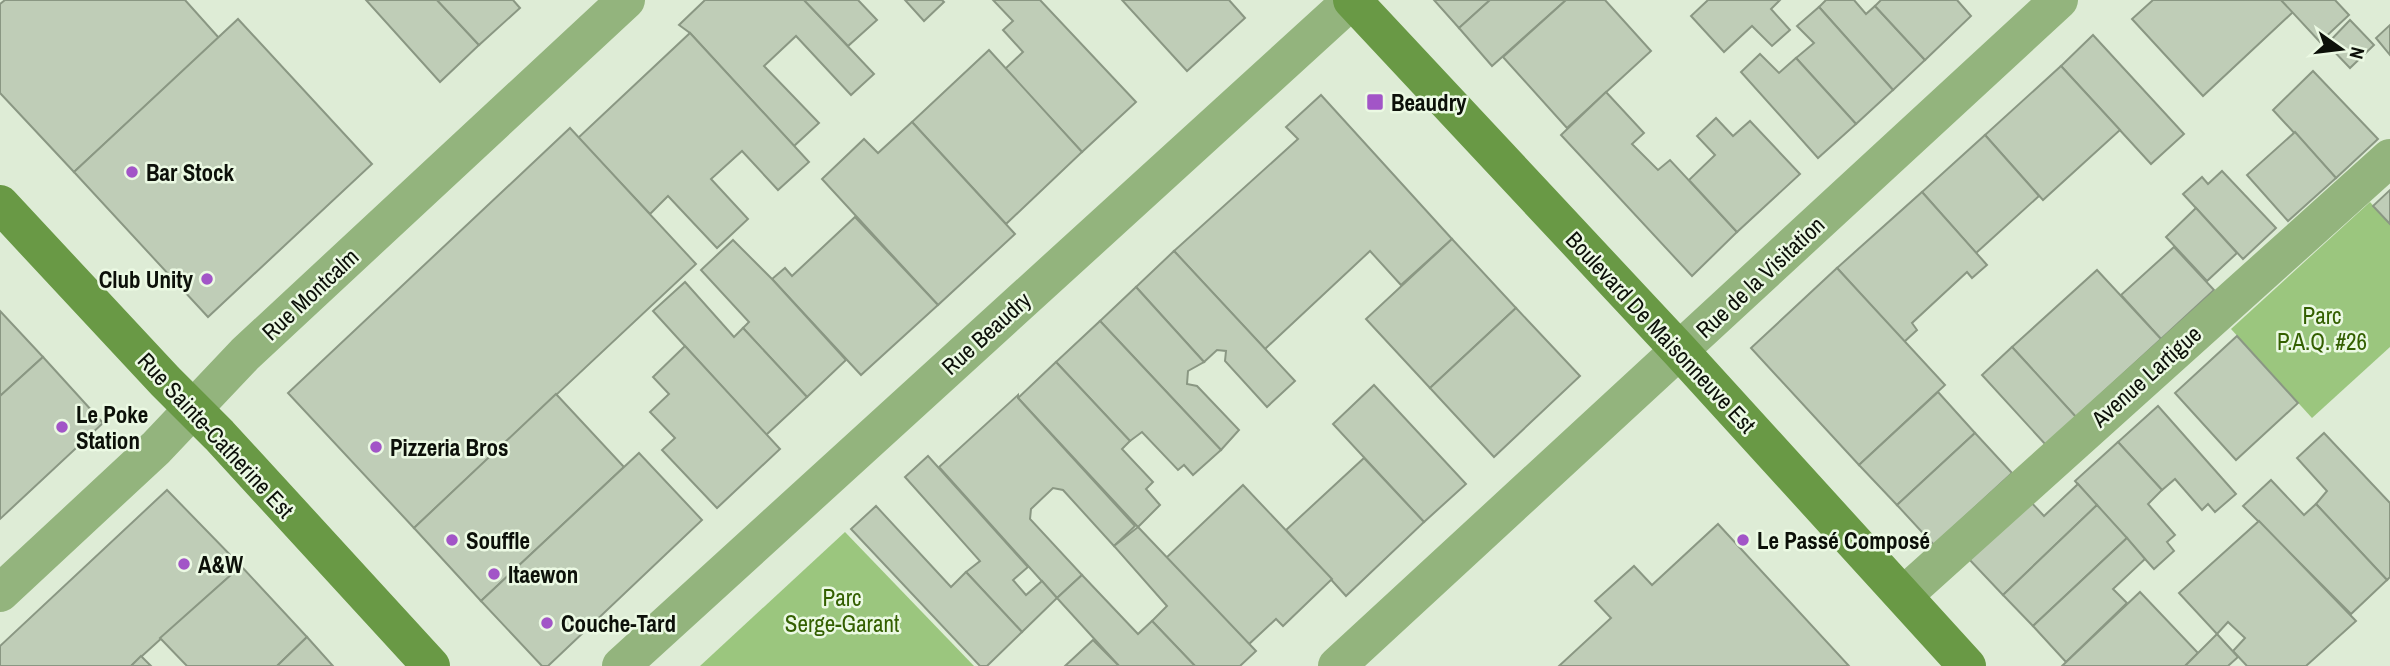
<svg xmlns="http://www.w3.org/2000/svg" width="2390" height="666" viewBox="0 0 2390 666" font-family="'Archivo Narrow',sans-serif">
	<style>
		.green { fill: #9bc67e }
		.building { fill: #bfcdb7; stroke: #8a9783; stroke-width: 2 }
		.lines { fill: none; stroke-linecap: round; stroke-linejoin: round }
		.street { stroke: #93b47d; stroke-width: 38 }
		.secondary { stroke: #699945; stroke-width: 38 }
		.poi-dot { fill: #a255c7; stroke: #ebf9e3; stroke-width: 2.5 }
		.labels { text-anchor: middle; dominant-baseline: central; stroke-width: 5; stroke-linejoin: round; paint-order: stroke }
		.poi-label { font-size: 23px; font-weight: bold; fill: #0c1009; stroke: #ebf9e3; text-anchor: start }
		.street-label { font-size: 23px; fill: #0c1009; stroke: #ebf9e3 }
		.park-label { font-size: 23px; fill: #335f00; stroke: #ebf9e3 }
	</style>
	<rect width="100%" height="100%" fill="#deecd6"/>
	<g class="green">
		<path d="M2370 202 2390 224V347L2312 418 2231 329Z"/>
		<path d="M845 532 974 666H700Z"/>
	</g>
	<g class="building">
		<path d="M5 0H185L219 38 74 172 0 93V4Z"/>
		<path d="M366 0H437L479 45 440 82Z"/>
		<path d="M437 0H513L520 8 479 45Z"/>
		<path d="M705 0H804L874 74 851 95 796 36 764 66 819 123 794 146 690 33 679 25Z"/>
		<path d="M804 0H858L877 20 848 46Z"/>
		<path d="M905 0H942L944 2 924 21Z"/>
		<path d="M993 0H1040L1136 102 1082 152 1005 69 1023 52 1003 30 1013 21Z"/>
		<path d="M1122 0H1229L1245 18 1187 71Z"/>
		<path d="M1434 0H1490L1459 28Z"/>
		<path d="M1490 0H1566L1492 66 1459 28Z"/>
		<path d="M1566 0H1605L1651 51 1567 128 1503 57Z"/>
		<path d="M1708 0H1780L1771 9 1790 30 1772 46 1752 26 1724 52 1691 16Z"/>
		<path d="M1826 0H1854L1866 14 1875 6 1925 60 1893 90 1819 7Z"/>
		<path d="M1881 0H1957L1971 16 1925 60 1875 6Z"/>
		<path d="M2153 0H2281L2293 12 2203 96 2132 19Z"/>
		<path d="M2281 0H2335L2349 15 2320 42Z"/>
		<path d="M1819 7 1893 90 1856 124 1796 58 1814 43 1797 26Z"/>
		<path d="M238 19 372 164 208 317 74 172Z"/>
		<path d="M2350 20 2374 45 2350 68 2327 44Z"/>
		<path d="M2390 25V55L2376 38Z"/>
		<path d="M690 33 809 162 778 190 742 151 711 179 748 219 717 248 668 196 650 214 578 138Z"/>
		<path d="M2093 35 2184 134 2151 164 2061 66Z"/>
		<path d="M989 50 1082 152 1006 224 912 122Z"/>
		<path d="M1760 54 1779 73 1796 58 1856 124 1818 158 1741 72Z"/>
		<path d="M2061 66 2120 130 2043 200 1985 135Z"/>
		<path d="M2313 71 2378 139 2336 178 2273 110Z"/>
		<path d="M1606 92 1644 133 1632 144 1658 170 1670 160 1737 232 1692 276 1561 135Z"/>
		<path d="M1321 95 1452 239 1401 285 1370 251 1265 349 1174 251 1298 139 1286 127Z"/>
		<path d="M1716 118 1733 136 1750 121 1800 174 1737 232 1689 180 1715 155 1697 136Z"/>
		<path d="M912 122 1015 234 938 305 822 179 864 139 878 153Z"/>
		<path d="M570 128 696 264 414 528 288 393Z"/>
		<path d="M2295 132 2336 178 2288 221 2247 175Z"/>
		<path d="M1985 135 2039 196 1976 253 1922 192Z"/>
		<path d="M2222 171 2276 228 2243 259 2183 194 2202 177 2208 184Z"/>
		<path d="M2390 190V224L2373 206Z"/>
		<path d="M1922 192 1987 265 1972 278 1967 272 1912 323 1917 330 1904 342 1837 268Z"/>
		<path d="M2196 208 2237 253 2207 281 2166 237Z"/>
		<path d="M855 217 938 305 861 375 772 279 785 268 792 276Z"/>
		<path d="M1452 239 1516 308 1430 388 1366 319Z"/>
		<path d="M733 240 772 279 846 360 807 397 743 328 749 322 701 270Z"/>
		<path d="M2174 247 2214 290 2161 339 2121 295Z"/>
		<path d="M1174 251 1295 381 1267 407 1225 361 1226 351 1217 350 1204 362 1136 287Z"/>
		<path d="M1837 268 1945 385 1859 465 1751 348Z"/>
		<path d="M2097 270 2161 339 2076 417 2012 347Z"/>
		<path d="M685 282 734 337 743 328 807 397 766 435 653 311Z"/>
		<path d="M1136 287 1204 362 1188 371 1187 384 1197 386 1239 430 1221 450 1100 321Z"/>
		<path d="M1516 308 1580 376 1494 457 1430 388Z"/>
		<path d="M0 311 43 357 0 396Z"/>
		<path d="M1100 321 1221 450 1193 475 1184 465 1178 470 1142 432 1130 441 1056 362Z"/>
		<path d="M2237 336 2298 403 2236 460 2175 393Z"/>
		<path d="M685 346 780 449 717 508 662 450 675 438 650 412 669 394 653 377Z"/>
		<path d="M2012 347 2076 417 2046 445 1982 375Z"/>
		<path d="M43 357 103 423 0 519V396Z"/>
		<path d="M1056 362 1130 441 1122 449 1153 482 1146 489 1160 505 1138 527 1018 398Z"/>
		<path d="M1374 385 1466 484 1424 522 1333 424Z"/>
		<path d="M1938 392 1975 433 1897 505 1859 465Z"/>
		<path d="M556 394 624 467 481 601 414 528Z"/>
		<path d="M1018 395V398L1135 526 1114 546 1063 490 1053 488 1031 509 1030 519 1082 575 1057 598 939 467Z"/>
		<path d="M2158 406 2236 494 2215 512 2208 504 2202 510 2175 479 2162 490 2118 442Z"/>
		<path d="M1975 433 2012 473 1934 545 1897 505Z"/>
		<path d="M2324 433 2390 503V577L2387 580 2316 504 2327 491 2297 458Z"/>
		<path d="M2118 442 2162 490 2148 504 2175 535 2167 542 2174 551 2154 569 2075 481Z"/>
		<path d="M639 453 702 520 548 666H542L481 601Z"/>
		<path d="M928 456 1028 567 1013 580 1026 595 1042 581 1057 598 1022 632 966 572 980 561 905 477Z"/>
		<path d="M1364 458 1424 522 1346 596 1286 530Z"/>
		<path d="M2271 480 2304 515 2316 504 2387 580 2351 614 2243 506Z"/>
		<path d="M2078 484 2097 505 2003 595 1967 557 2028 499 2044 516Z"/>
		<path d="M1243 485 1332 579 1283 626 1276 619 1248 645 1166 558Z"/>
		<path d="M167 490 241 566 131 666H0V646Z"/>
		<path d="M2097 505 2127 538 2033 626 2003 595Z"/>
		<path d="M876 506 951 587 966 572 1022 632 987 666H980L851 529Z"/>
		<path d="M2259 521 2356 621 2306 666H2247L2233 651 2245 638 2228 622 2217 634 2179 593Z"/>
		<path d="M1718 524 1849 666H1559L1611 618 1595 601 1634 566 1652 585Z"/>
		<path d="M1138 527 1256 651 1240 666H1195L1152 621 1167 606 1114 546Z"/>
		<path d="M2127 538 2145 559 2113 589 2127 603 2066 662 2033 626Z"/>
		<path d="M241 566 307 637 277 666H187L160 638Z"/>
		<path d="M1082 575 1138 634 1152 621 1195 666H1119L1057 598Z"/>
		<path d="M2140 592 2198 653 2185 666H2062Z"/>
		<path d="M2217 634 2238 657 2228 666H2185Z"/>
		<path d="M307 637 333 666H277Z"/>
		<path d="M1093 640 1119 666H1065Z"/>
		<path d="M141 656 151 666H131Z"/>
	</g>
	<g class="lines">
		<g class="street">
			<path d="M0 593 156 448 245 354 626 0"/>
			<path d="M1904 595 2390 158"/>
			<path d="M621 666 1352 0"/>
			<path d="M1337 666 2059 0"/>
		</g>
		<g class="secondary">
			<path d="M1352 0 1680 351 1967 666"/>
			<path d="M0 204 165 381 219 435 431 666"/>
		</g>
	</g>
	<g class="poi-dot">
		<rect x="1366" y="93" width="18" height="18" rx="3.5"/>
		<circle cx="132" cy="172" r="7"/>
		<circle cx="207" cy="279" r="7"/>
		<circle cx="62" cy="427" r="7"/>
		<circle cx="376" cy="447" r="7"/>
		<circle cx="452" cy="540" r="7"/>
		<circle cx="1743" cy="540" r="7"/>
		<circle cx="184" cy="564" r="7"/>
		<circle cx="494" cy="574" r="7"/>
		<circle cx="547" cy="623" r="7"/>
	</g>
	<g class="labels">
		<g class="poi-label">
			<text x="1391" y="102">Beaudry</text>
			<text x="146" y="172">Bar Stock</text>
			<text x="193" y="279" text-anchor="end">Club Unity</text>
			<text x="76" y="414">Le Poke<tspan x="76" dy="26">Station</tspan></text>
			<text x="390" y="447">Pizzeria Bros</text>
			<text x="466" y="540">Souffle</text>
			<text x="1757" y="540">Le Passé Composé</text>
			<text x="198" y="564">A&amp;W</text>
			<text x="508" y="574">Itaewon</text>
			<text x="561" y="623">Couche-Tard</text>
		</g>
		<g class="street-label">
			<text transform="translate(1760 277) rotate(-43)">Rue de la Visitation</text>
			<text transform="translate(310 294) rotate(-43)">Rue Montcalm</text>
			<text transform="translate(1661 332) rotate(47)">Boulevard De Maisonneuve Est</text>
			<text transform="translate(986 333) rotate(-42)">Rue Beaudry</text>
			<text transform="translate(2146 376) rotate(-42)">Avenue Lartigue</text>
			<text transform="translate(216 435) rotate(47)">Rue Sainte-Catherine Est</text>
		</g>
		<g class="park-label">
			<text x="2322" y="315">Parc<tspan x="2322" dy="26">P.A.Q. #26</tspan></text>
			<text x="842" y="597">Parc<tspan x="842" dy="26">Serge-Garant</tspan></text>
		</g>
	</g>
	<g transform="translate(2341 49) rotate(104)" stroke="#ebf9e3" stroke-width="5" paint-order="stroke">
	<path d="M0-5L12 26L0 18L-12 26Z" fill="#0c1009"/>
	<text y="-10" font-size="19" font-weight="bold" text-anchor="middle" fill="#0c1009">N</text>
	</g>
</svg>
